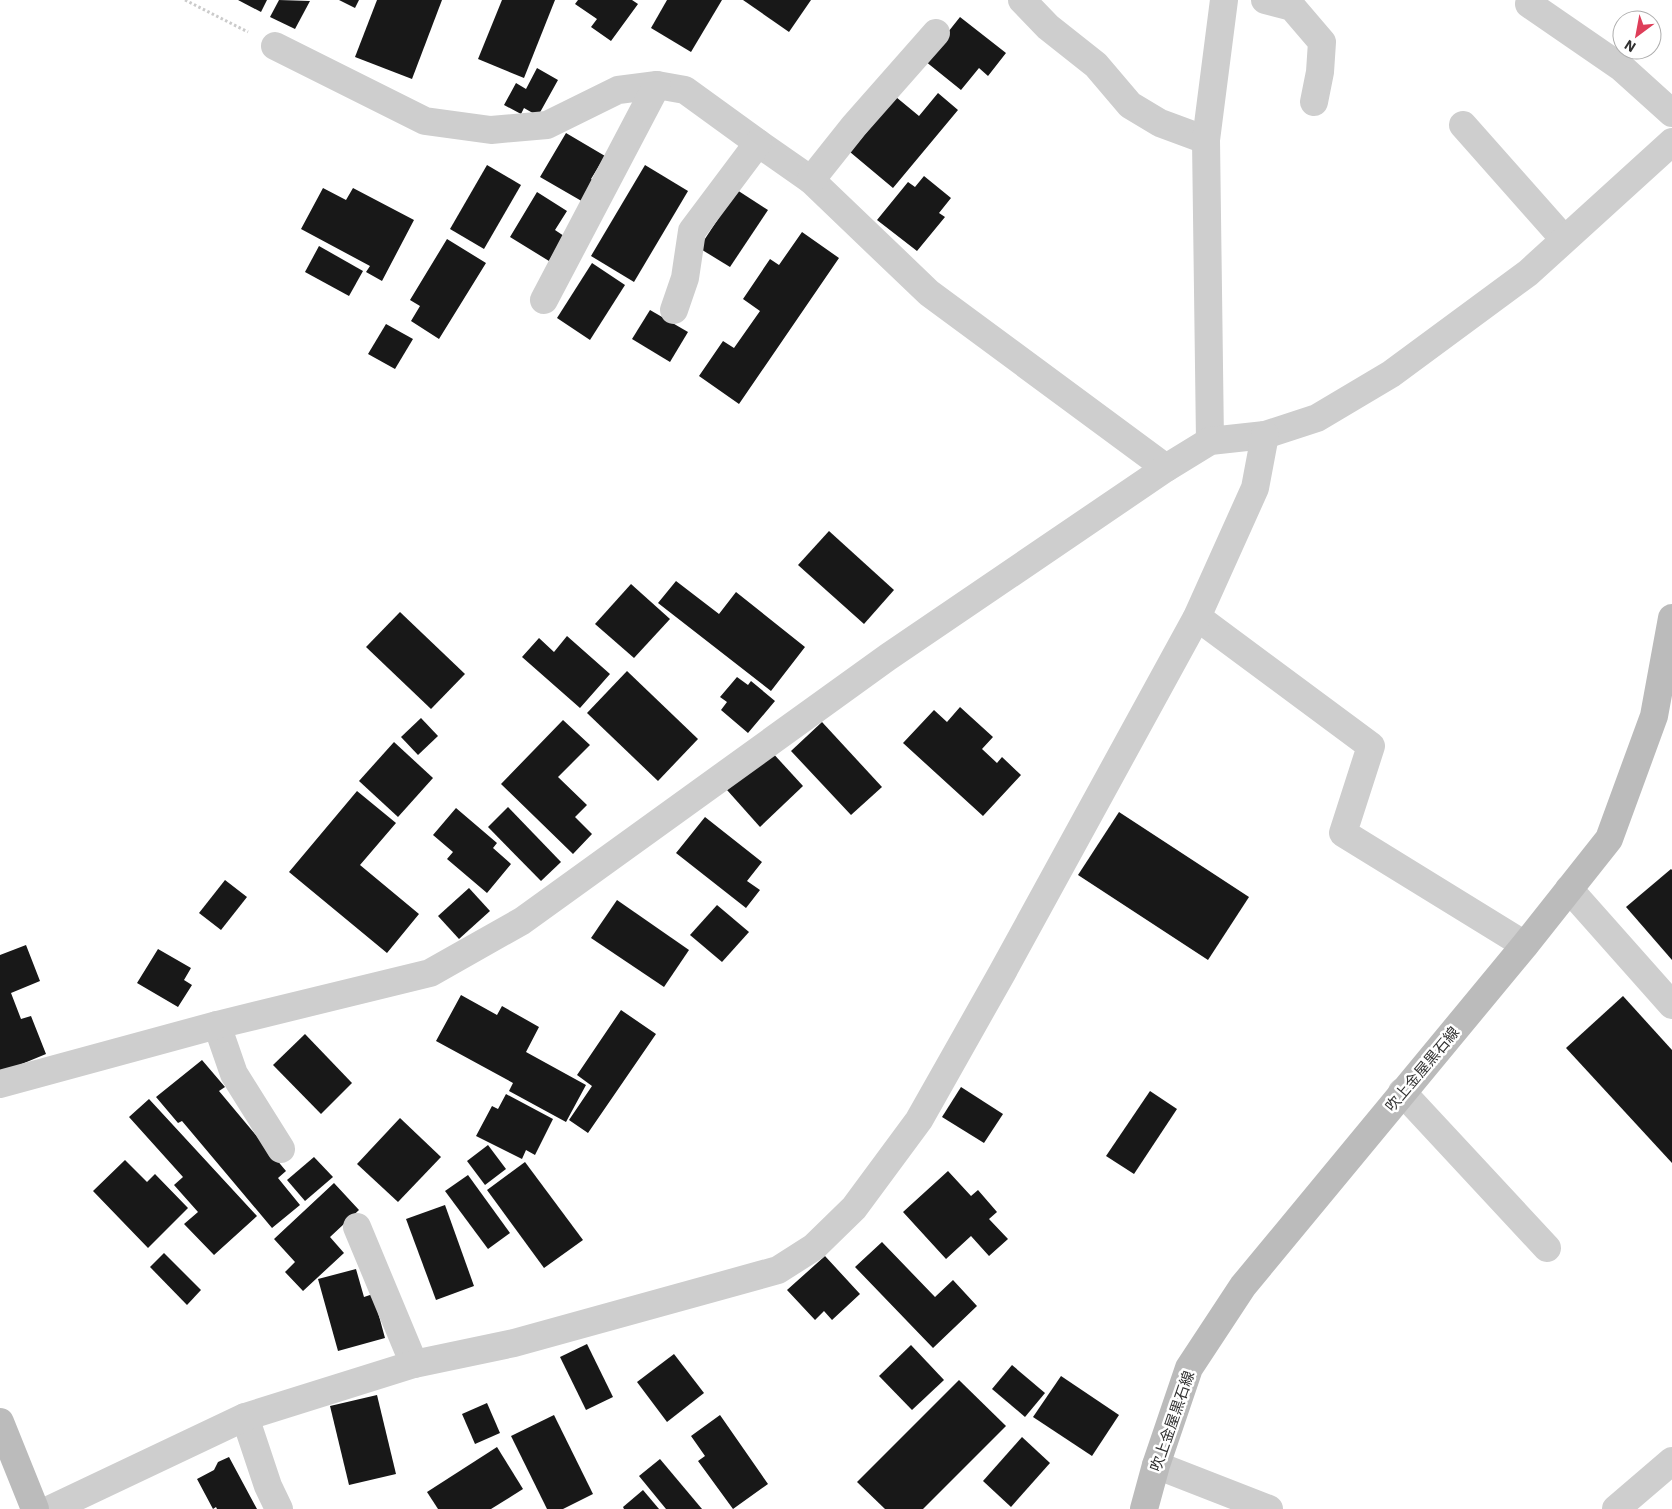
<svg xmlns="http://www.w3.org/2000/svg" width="1672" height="1509" viewBox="0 0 1672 1509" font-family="'IBM Plex Sans','Noto Sans JP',sans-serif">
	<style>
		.building { fill: #181818 }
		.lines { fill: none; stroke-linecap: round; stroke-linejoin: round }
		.path { stroke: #cbcbcb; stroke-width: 3; stroke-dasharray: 2.5 2.5; stroke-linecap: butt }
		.street { stroke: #cecece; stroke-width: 28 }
		.secondary { stroke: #bbb; stroke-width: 28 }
		.labels { text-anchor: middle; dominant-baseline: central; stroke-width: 5; stroke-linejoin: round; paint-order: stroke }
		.street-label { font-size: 15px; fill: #313131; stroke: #fff }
	</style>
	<rect width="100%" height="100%" fill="#fff"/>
	<g class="building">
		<path d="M238 0H267L261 12Z"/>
		<path d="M279 0 310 1 295 29 270 17Z"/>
		<path d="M339 0H359L355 8Z"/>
		<path d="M377 0H442L412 79 355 57Z"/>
		<path d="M502 0H555L524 78 478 59Z"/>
		<path d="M578 0H632L638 4 611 41 591 27 597 19 575 4Z"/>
		<path d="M667 0H722L691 52 651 28Z"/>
		<path d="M743 0H811L789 32Z"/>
		<path d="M960 17 1006 53 988 76 979 68 961 90 925 61Z"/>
		<path d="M537 68 558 80 538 116 524 108 521 114 504 105 516 83 526 89Z"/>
		<path d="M938 93 958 110 893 188 850 152 896 97 919 116Z"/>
		<path d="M566 133 605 156 591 179 597 183 585 203 540 177Z"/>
		<path d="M487 165 521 185 484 249 450 229Z"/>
		<path d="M645 165 688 191 634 282 591 256Z"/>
		<path d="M924 176 951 198 939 213 945 217 917 251 877 220 908 182 915 187Z"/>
		<path d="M323 188 346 200 353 188 414 220 382 281 366 272 370 266 301 229Z"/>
		<path d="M737 190 768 210 730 267 699 248Z"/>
		<path d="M537 192 567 211 555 230 564 236 549 261 510 237Z"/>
		<path d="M802 232 839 258 739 404 699 376 723 341 734 348 760 311 743 299 770 259 779 265Z"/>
		<path d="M447 239 486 263 439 339 411 321 420 306 410 300Z"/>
		<path d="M319 246 363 271 349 296 305 272Z"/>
		<path d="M592 263 625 285 590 340 557 318Z"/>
		<path d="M650 310 688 332 670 362 632 339Z"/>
		<path d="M386 324 413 339 395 369 368 354Z"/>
		<path d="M829 531 894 590 864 624 798 565Z"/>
		<path d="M676 581 719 614 736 592 805 647 771 691 658 603Z"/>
		<path d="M631 584 670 619 634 658 595 624Z"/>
		<path d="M400 612 465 674 431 709 366 647Z"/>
		<path d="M567 636 610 674 580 708 522 657 539 638 554 652Z"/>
		<path d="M627 671 698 739 658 781 587 713Z"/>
		<path d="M737 677 748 685 751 681 775 701 748 733 721 710 727 702 720 697Z"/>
		<path d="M960 707 993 737 982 749 997 763 1002 757 1021 775 983 816 903 743 934 710 947 722Z"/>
		<path d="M421 718 438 736 418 755 401 737Z"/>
		<path d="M563 720 590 745 558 777 587 805 575 817 592 834 573 854 501 784Z"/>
		<path d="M822 722 882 787 851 815 791 751Z"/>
		<path d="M394 742 433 778 398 817 359 781Z"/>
		<path d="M770 750 803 786 760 827 727 790Z"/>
		<path d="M357 791 396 823 360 865 419 914 387 953 289 872Z"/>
		<path d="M508 807 561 862 541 881 488 827Z"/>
		<path d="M456 808 497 843 493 848 511 864 487 893 447 859 453 852 433 835Z"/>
		<path d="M1119 812 1249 897 1208 960 1078 875Z"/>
		<path d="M705 817 762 862 747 881 760 890 746 908 676 853Z"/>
		<path d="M1671 869 1672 870V960L1626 907Z"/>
		<path d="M225 880 247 897 221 930 199 913Z"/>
		<path d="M469 888 490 911 459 939 438 916Z"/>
		<path d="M617 900 689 950 664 987 591 938Z"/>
		<path d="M717 905 749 932 722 962 690 935Z"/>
		<path d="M26 945 40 981 11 993 21 1019 31 1016 46 1054 0 1073V955Z"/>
		<path d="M158 949 191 968 184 980 192 985 178 1007 137 983Z"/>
		<path d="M461 995 497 1015 502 1006 539 1027 526 1052 586 1085 566 1122 509 1091 513 1083 436 1041Z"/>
		<path d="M1623 996 1672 1050V1163L1566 1048Z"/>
		<path d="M621 1010 656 1034 588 1133 569 1120 592 1086 577 1075Z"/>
		<path d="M305 1034 352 1083 321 1114 273 1065Z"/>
		<path d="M202 1060 225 1087 219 1091 286 1171 278 1178 300 1205 272 1228 182 1121 178 1123 156 1097Z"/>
		<path d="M961 1087 1003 1114 984 1143 942 1117Z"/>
		<path d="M1150 1091 1177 1109 1134 1174 1106 1156Z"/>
		<path d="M506 1094 553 1119 535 1155 526 1150 522 1159 476 1136 492 1106 498 1109Z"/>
		<path d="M149 1099 257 1216 214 1255 184 1224 198 1212 174 1185 183 1177 129 1117Z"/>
		<path d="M400 1118 441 1157 398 1202 357 1164Z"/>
		<path d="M488 1145 506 1169 485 1185 467 1161Z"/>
		<path d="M314 1157 333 1177 305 1201 287 1180Z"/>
		<path d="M125 1160 147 1182 155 1174 188 1208 148 1248 93 1191Z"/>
		<path d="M525 1162 583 1240 544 1268 487 1190Z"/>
		<path d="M948 1171 971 1196 978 1190 997 1212 989 1219 1008 1239 989 1256 971 1236 946 1259 903 1212Z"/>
		<path d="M468 1175 510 1233 488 1249 445 1191Z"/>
		<path d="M334 1183 359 1210 330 1237 344 1253 303 1291 285 1272 295 1262 274 1239Z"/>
		<path d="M445 1205 474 1286 436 1300 406 1219Z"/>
		<path d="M882 1242 935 1297 953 1280 977 1306 933 1348 855 1267Z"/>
		<path d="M164 1253 201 1290 187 1305 150 1267Z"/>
		<path d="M825 1256 860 1294 832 1320 824 1311 815 1320 787 1290Z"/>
		<path d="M356 1269 364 1297 373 1294 385 1338 338 1351 318 1279Z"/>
		<path d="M587 1344 613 1397 586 1410 560 1357Z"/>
		<path d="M911 1345 944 1380 912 1410 879 1376Z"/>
		<path d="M674 1354 704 1393 667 1422 637 1382Z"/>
		<path d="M1012 1365 1045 1393 1025 1417 992 1389Z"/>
		<path d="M1061 1376 1119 1415 1092 1456 1033 1417Z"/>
		<path d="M959 1380 1006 1426 923 1509H885L857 1482Z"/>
		<path d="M377 1395 396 1474 349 1485 330 1406Z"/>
		<path d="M487 1403 500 1433 475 1444 462 1414Z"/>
		<path d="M554 1415 593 1494 563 1509H547L511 1436Z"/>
		<path d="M720 1415 768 1484 733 1509 698 1461 705 1456 691 1436Z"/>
		<path d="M1022 1437 1050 1463 1011 1507 983 1481Z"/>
		<path d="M497 1447 523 1489 491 1509H438L427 1492Z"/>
		<path d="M229 1457 257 1509H217L216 1507 213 1509 197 1479 214 1470 218 1462Z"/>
		<path d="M660 1459 702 1509H666L639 1476Z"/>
		<path d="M643 1490 659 1509H624L623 1507Z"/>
	</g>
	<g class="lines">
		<path class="path" d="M185 0 248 32"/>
		<g class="street">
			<path d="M1022 0 1048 27 1096 65 1130 105 1160 123 1206 140"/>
			<path d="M1265 0 1292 7 1322 42 1320 72 1314 102"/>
			<path d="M1529 4 1622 68 1672 113"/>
			<path d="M275 46 425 121 491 130 547 125 618 90 657 85 685 90 758 143 811 180 929 293 1166 468"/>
			<path d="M1463 125 1564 239"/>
			<path d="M811 180 854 126 936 33"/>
			<path d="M544 300 657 85"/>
			<path d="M674 310 685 278 692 231 758 143"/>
			<path d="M1210 441 1206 140 1224 0"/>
			<path d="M1197 617 1371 746 1343 833 1525 945"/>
			<path d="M1569 889 1672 1005"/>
			<path d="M217 1025 234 1074 281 1149"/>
			<path d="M0 1084 217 1025 430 973 522 921 888 657 1166 468 1210 441 1265 435 1317 418 1391 374 1528 273 1672 142"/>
			<path d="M1402 1092 1547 1248"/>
			<path d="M357 1227 414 1364"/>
			<path d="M245 1417 268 1486 279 1509"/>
			<path d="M1156 1465 1269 1509"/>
			<path d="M51 1509 245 1417 414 1364 514 1343 778 1270 814 1247 854 1208 919 1120 1002 973 1197 617 1255 488 1265 435"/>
			<path d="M1616 1509 1672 1461"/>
		</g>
		<g class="secondary">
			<path d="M0 1422 35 1509"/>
			<path d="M1144 1509 1156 1465 1189 1368 1243 1286 1525 945 1609 839 1654 716 1672 618"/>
		</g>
	</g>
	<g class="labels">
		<g class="street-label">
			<text transform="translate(1422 1069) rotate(-50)">吹上金屋黒石線</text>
			<text transform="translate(1172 1421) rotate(-71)">吹上金屋黒石線</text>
		</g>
	</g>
	<g transform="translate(1637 35) rotate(212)"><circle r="24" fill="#ffffff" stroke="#adadad"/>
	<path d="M0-4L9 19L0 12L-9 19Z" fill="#de3e59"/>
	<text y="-8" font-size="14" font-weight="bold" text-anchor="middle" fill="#313131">N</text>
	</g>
</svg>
